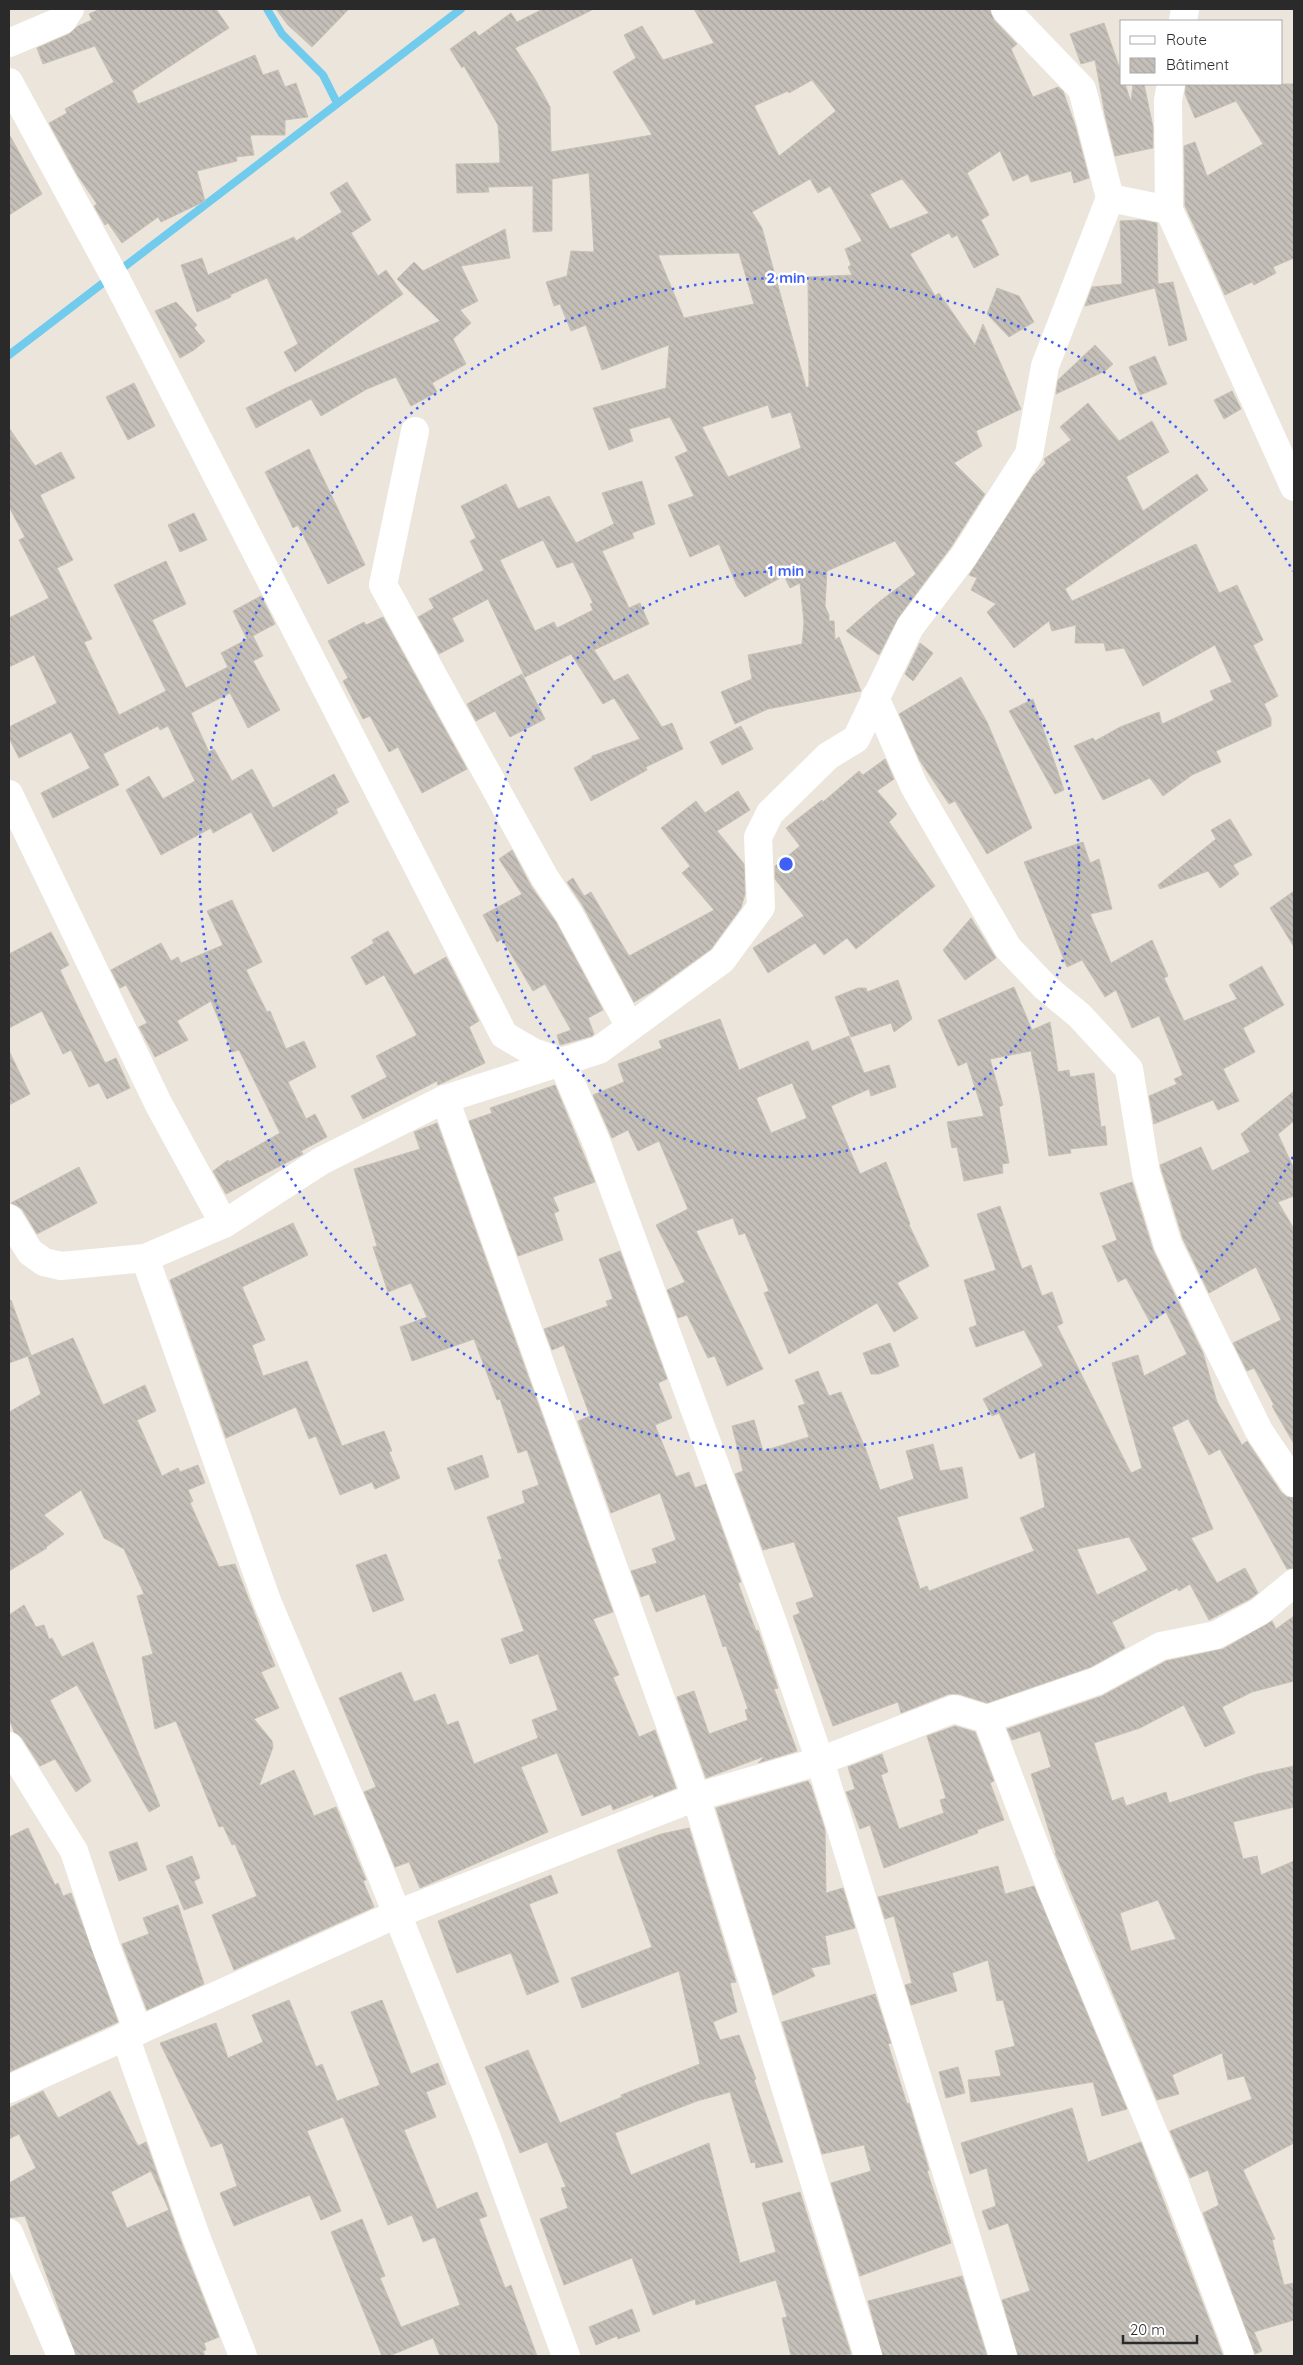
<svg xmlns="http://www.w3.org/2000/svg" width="1303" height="2365" viewBox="0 0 1303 2365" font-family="Quicksand,sans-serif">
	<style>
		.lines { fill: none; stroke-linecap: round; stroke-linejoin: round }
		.stream { stroke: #71cbed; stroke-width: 8 }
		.building { fill: url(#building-back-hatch); stroke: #c7c1b6; fill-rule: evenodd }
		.minor { stroke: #fff; stroke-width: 28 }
		.ring { fill: none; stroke: #3e60f7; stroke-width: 2.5; stroke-dasharray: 2.5 5 }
		.centre { fill: #3e60f7; stroke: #fff; stroke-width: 2.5 }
		.ring-label { font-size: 15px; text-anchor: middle; font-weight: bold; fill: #3e60f7; stroke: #fff; stroke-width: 5; stroke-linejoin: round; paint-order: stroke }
	</style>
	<defs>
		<pattern id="building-back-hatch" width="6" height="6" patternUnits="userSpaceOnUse" patternTransform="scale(1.25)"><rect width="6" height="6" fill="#c4bfb8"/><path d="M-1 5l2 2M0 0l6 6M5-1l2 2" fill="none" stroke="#a9a49e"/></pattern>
	</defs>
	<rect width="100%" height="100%" fill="#ece5dc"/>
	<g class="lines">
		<g class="stream">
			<path d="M267 9 282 34 323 75 337 103"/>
			<path d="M9 355 461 9"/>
		</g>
	</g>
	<g class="building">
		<path d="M100 9H216L229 28 132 91 138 104 255 55 263 75 278 70 285 87 296 83 308 117 285 120V135H250L254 155 236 157 237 161 197 171 205 201 161 222 158 217 122 243 108 223 105 225 94 206 97 204 78 176 49 123 67 113 65 109 114 82 95 46 43 64 37 48 69 34 78 26 92 20 89 14Z"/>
		<path d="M276 9H349L312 47 288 25Z"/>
		<path d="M543 9H594L515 48 535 79 550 107 551 152 652 135 613 72 636 58 624 35 642 26 663 60 714 43 694 9H990L994 20 1017 44 1011 49 1033 97 1058 87 1063 91 1075 125 1089 178 1074 183 1071 171 1031 182 1028 174 1013 181 1000 151 967 173 989 215 981 220 999 255 974 268 957 235 952 238 949 233 910 254 935 296 939 293 975 345 983 324 1021 409 976 431 982 446 954 463 985 494 951 547 898 618 879 655 846 631 879 602 916 574 895 541 827 571 825 606 829 615V621H834L835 640 839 637 861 691 768 709 735 724 721 692 752 679 748 655 802 644 804 623 800 583 790 588 784 576 745 597 737 586 719 544 690 557 668 505 694 496 675 457 688 451 670 417 629 429 633 441 609 450 593 408 666 388 669 345 602 370 586 325 571 331 560 304 554 306 546 282 567 276 571 251 594 252 589 173 552 179V231L533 232V186L488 187 489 192 457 193 456 164 500 163 499 139 498 125 464 66 462 68 450 49 475 31 479 36 511 13 517 22ZM812 80 836 111 779 156 754 106 788 91 789 93ZM810 179 818 193 830 186 862 241 845 249 851 265 848 267 852 275 808 277 809 387H806L762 228 752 212ZM902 179 929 213 890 229 870 194ZM739 253 754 304 684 318 658 255ZM768 405 772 418 791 412 801 448 728 477 702 427Z"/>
		<path d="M1104 23 1122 75V84H1125L1131 102 1133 84H1144L1153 127V148L1115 156 1105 115 1095 60 1081 64 1070 34Z"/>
		<path d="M1186 84H1294V258L1273 267 1276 273 1254 285 1252 282 1225 295 1185 206 1184 146 1195 142 1207 176 1263 144 1236 101 1195 118 1185 94Z"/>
		<path d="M9 134 42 194 9 215Z"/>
		<path d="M347 182 371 220 351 233 378 276 386 270 403 294 295 372 284 352 298 344 267 278 230 295 231 297 197 312 181 265 202 258 208 275 294 237 296 241 342 212 330 193Z"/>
		<path d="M1141 220 1157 223 1158 284 1173 282 1187 340 1169 346 1155 288 1085 306 1092 287 1122 284 1120 221Z"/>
		<path d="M505 229 510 258 461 266 478 301 460 310 471 323 453 339 466 364 432 383 437 392 411 406 396 377 367 389 321 416 311 399 256 428 246 408 286 388 440 321 397 279 414 262 423 271Z"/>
		<path d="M997 288 1019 296 1034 322 1009 337 987 314Z"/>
		<path d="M176 302 197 325 194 328 205 341 194 350 180 358 155 311Z"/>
		<path d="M1095 345 1113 364 1105 371 1056 394 1058 380Z"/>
		<path d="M1155 356 1167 384 1140 395 1129 367Z"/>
		<path d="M134 383 155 426 128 440 106 397Z"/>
		<path d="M1232 391 1241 409 1224 419 1214 400Z"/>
		<path d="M1088 403 1119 441 1152 421 1169 452 1126 477 1143 511 1197 474 1208 490 1065 589 1072 601 1196 544 1219 593 1237 585 1263 640 1253 645 1278 696 1264 704 1271 718V726L1216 751 1221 762 1192 775 1163 796 1150 778 1103 800 1074 746 1093 738 1095 741 1120 727 1159 712 1162 724 1214 700 1210 691 1232 682 1215 645 1143 686 1124 648 1106 651 1104 643H1075L1076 625 1052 631 1049 621 1014 648 987 612 996 604 971 590 977 578 969 575 1033 476 1046 463 1044 459 1071 440 1060 427Z"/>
		<path d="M9 428 35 466 61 452 75 478 40 495 73 560 57 568 92 639 84 642 119 715 166 691 114 585 166 561 186 604 152 620 186 688 228 667 221 653 253 636 263 656 253 661 280 710 248 728 230 693 191 713 209 752 214 749 232 781 252 769 273 808 334 774 349 802 336 809 338 813 273 852 251 812 213 833 211 828 161 855 126 790 149 776 163 799 195 781 168 726 160 730 158 726 103 754 119 785 53 818 41 793 90 768 71 732 19 758 9 738V727L57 703 34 655 9 667V618L49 598 19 540 25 537 9 507Z"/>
		<path d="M309 449 365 565 328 584 298 525 293 528 265 472Z"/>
		<path d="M642 481 655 524 632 533 634 538 602 551 629 608 640 603 649 624 594 650 614 681 628 674 662 727 672 723 683 749 646 767 647 770 591 801 574 768 592 758V756L640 739 614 698 603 704 571 654 525 677 488 599 452 618 464 641 439 654 418 617 434 608 429 599 484 570 470 541 476 538 461 506 506 484 518 509 549 496 576 543 614 524 602 493ZM543 540 557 568 573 562 593 603 590 604 593 610 557 628 554 622 535 631 500 560Z"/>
		<path d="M194 513 207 540 180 552 168 525Z"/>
		<path d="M261 596 275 624 247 639 233 611Z"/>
		<path d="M383 617 467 769 422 793 398 747 389 752 370 716 363 719 343 681 348 678 328 641 364 622 366 625Z"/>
		<path d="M920 643 933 653 913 681 905 674Z"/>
		<path d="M522 674 545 719 510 737 495 711 476 721 467 704Z"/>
		<path d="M961 677 987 722 1032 828 987 854 955 801 949 804 920 761 899 714Z"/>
		<path d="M1033 699 1064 790 1055 794 1009 711Z"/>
		<path d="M741 726 753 749 722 765 710 742Z"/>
		<path d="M885 759 894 779 877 791 897 814 889 822 935 886 856 949 847 938 824 955 815 943 768 973 753 948 804 916 775 879V866L800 846 786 828 822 800 823 802 859 771 863 775Z"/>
		<path d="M738 791 750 810 717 831 744 864 745 894 741 908 711 949 653 991 634 1002 583 906 567 882 573 878 584 896 591 892 629 956 714 910 682 873 690 866 661 828 696 801 705 813Z"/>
		<path d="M1230 819 1252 855 1233 865 1239 874 1220 888 1208 871 1160 889 1158 885 1216 839 1211 830Z"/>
		<path d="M1083 842 1090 863 1099 859 1112 909 1090 914 1111 963 1152 940 1168 976 1164 978 1184 1021 1237 999 1229 985 1262 966 1284 1005 1243 1028 1255 1052 1223 1069 1239 1101 1218 1110 1213 1100 1154 1124 1149 1096 1177 1084 1174 1079 1183 1075 1159 1016 1132 1028 1116 990 1105 997 1082 960 1067 967 1024 862Z"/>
		<path d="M512 850 531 886 556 922 603 1010 588 1018 594 1034 592 1036 560 1045 557 1035 571 1030 545 984 533 991 502 939 497 942 483 915 522 894 499 859Z"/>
		<path d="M1294 891V947L1270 908Z"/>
		<path d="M232 900 262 962 246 970 267 1012 270 1011 286 1049 304 1041 316 1067 288 1082 306 1119 315 1114 327 1137 301 1151 303 1154 226 1194 213 1171 228 1160 229 1162 280 1133 239 1050 232 1052 211 1001 177 1021 188 1040 155 1057 139 1027 147 1023 126 985 120 988 111 970 161 943 171 961 178 957 181 963 223 945 207 911Z"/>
		<path d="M971 918 996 958 965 980 943 950Z"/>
		<path d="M388 931 414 975 446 957 479 1021 469 1027 485 1063 438 1085 437 1081 363 1119 351 1096 387 1077 376 1056 417 1035 384 975 366 985 351 957 374 943 372 940Z"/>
		<path d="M51 932 69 965 60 970 105 1063 116 1058 130 1088 107 1099 99 1083 89 1087 71 1050 63 1054 42 1011 9 1028V954Z"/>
		<path d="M898 980 912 1019 894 1032 891 1023 851 1037 835 997 858 988H866L867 992Z"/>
		<path d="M1014 987 1032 1030 1050 1022 1058 1072 1069 1070 1070 1077 1094 1073 1101 1127 1105 1126 1107 1145 1070 1149 1071 1153 1049 1156 1040 1095 1031 1051 990 1059 1003 1105 999 1107 1009 1163 1002 1164 1003 1173 964 1181 957 1147 952 1148 947 1122 984 1116 967 1062 958 1066 938 1020Z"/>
		<path d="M720 1019 739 1070 808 1041 812 1051 849 1036 864 1073 889 1065 896 1087 871 1096 869 1089 831 1106 860 1174 886 1162 910 1224 909 1225 929 1266 897 1283 918 1318 894 1332 877 1303 789 1354 764 1293 769 1291 745 1233 739 1235 733 1218 696 1231 763 1369 727 1386 715 1356 708 1358 687 1315 678 1318 667 1290 685 1282 656 1225 688 1209 659 1141 638 1151 628 1130 612 1138 593 1095 624 1082 618 1064 662 1048 659 1041ZM792 1083 807 1118 771 1133 756 1098Z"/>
		<path d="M9 1051 30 1094 9 1105Z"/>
		<path d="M555 1085 595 1182 553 1197 559 1211 554 1213 563 1240 518 1256 469 1121 492 1113 490 1108Z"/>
		<path d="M1294 1091V1121L1278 1134 1294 1169V1196L1278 1202 1294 1229V1444L1272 1406 1274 1405 1254 1368 1247 1371 1233 1343 1281 1320 1256 1267 1209 1293 1183 1239 1160 1165 1201 1147 1212 1171 1250 1152 1241 1134Z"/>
		<path d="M437 1123 613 1612 593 1619 619 1675 613 1677 639 1737 655 1730 676 1788 654 1797 653 1794 613 1810 611 1804 582 1816 557 1753 521 1767 548 1832 420 1888 409 1862 395 1867 364 1792 376 1787 339 1698 401 1672 414 1702 435 1694 447 1725 458 1721 474 1764 538 1738 532 1720 558 1710 538 1654 510 1664 501 1639 524 1631 498 1560 502 1559 487 1517 525 1503 522 1491 539 1485 527 1450 518 1453 500 1399 497 1400 474 1339 412 1361 400 1327 427 1317 411 1283 388 1292 373 1247 377 1246 354 1169 420 1149 414 1132Z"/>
		<path d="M79 1167 97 1203 37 1234 22 1209 11 1203Z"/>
		<path d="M1132 1182 1153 1250 1203 1353 1217 1402 1242 1445 1247 1441 1281 1492 1287 1497 1294 1498V1568L1287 1569 1220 1449 1209 1455 1188 1419 1172 1427 1213 1529 1191 1538 1217 1583 1245 1568 1258 1593 1250 1599 1209 1620 1190 1584 1179 1591 1177 1588 1112 1622 1125 1648 1091 1667 987 1703 959 1694H949L901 1713 898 1702 833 1726 793 1616 800 1613 796 1603 814 1597 794 1542 763 1550 735 1474 743 1471 732 1426 754 1420 763 1451 809 1437 798 1406 805 1404 795 1380 818 1371 829 1396 841 1392 866 1450 880 1490 914 1479 906 1451 933 1444 940 1471 962 1467 968 1498 897 1517 920 1589 927 1586 929 1591 1034 1551 1020 1518 1045 1507 1035 1452 1020 1459 999 1413 992 1416 983 1399 1043 1366 1024 1330 976 1347 969 1328 977 1325 964 1280 996 1270 977 1214 1000 1206 1022 1269 1031 1265 1042 1296 1052 1292 1063 1323 1057 1326 1131 1473 1142 1468 1112 1363 1138 1355 1144 1376 1187 1354 1166 1312 1150 1322 1126 1278 1118 1282 1102 1246 1117 1240 1100 1193ZM1129 1537 1148 1570 1097 1595 1077 1549Z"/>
		<path d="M293 1223 308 1255 242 1287 265 1340 252 1345 263 1376 307 1361 342 1446 384 1431 392 1451 389 1452 400 1478 375 1489 372 1482 340 1495 316 1436 309 1439 296 1407 226 1438 170 1280Z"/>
		<path d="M620 1251 667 1379 658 1383 672 1418 655 1425 676 1477 689 1472 695 1488 706 1484 741 1582 738 1583 756 1631 758 1630 778 1688 774 1689 797 1751 758 1763 765 1756 706 1778 677 1697 694 1691 709 1734 748 1720 745 1710 748 1709 726 1646 723 1647 705 1594 656 1612 649 1594 641 1597 631 1571 657 1563 652 1549 676 1540 660 1493 611 1513 578 1421 590 1416 564 1345 552 1350 544 1329 608 1306 606 1301 613 1299 599 1259Z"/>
		<path d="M11 1300 31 1355 9 1363V1301Z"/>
		<path d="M73 1338 103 1405 145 1385 156 1411 137 1420 162 1476 178 1468 180 1472 198 1465 205 1483 188 1490 193 1501 190 1503 219 1567 235 1564 275 1666 261 1672 279 1708 254 1719 272 1741 273 1747 259 1786 294 1770 314 1816 336 1807 366 1880 363 1881 374 1907 234 1970 212 1915 257 1896 235 1844 232 1845 223 1826 219 1827 176 1721 155 1729 142 1657 153 1654 137 1596 144 1594 124 1549 104 1538 81 1490 44 1515 64 1534 46 1547 47 1548 9 1571V1412L41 1394 28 1357Z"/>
		<path d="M890 1343 899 1366 879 1374H871L863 1353Z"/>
		<path d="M482 1455 489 1477 455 1490 447 1468Z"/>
		<path d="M386 1554 404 1600 373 1612 356 1565Z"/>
		<path d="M24 1605 36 1627 44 1625 49 1639 52 1638 62 1657 93 1642 160 1806 149 1812 77 1685 50 1700 91 1781 76 1792 55 1759 40 1766 22 1738 14 1732 9 1718V1615Z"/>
		<path d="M1294 1616V1681L1252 1692 1222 1707 1235 1733 1205 1747 1184 1705 1140 1728 1094 1743 1112 1801 1123 1797 1126 1806 1166 1792 1169 1803 1257 1774 1294 1766V1807L1233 1822 1243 1859 1257 1856 1261 1875 1294 1861V2143L1243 2170 1275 2239 1272 2240 1284 2285 1294 2283V2320L1254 2332 1262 2351 1255 2354 1203 2213 1219 2205 1208 2170 1190 2178 1170 2131 1252 2099 1244 2076 1228 2080 1222 2053 1172 2075 1179 2094 1157 2100 1055 1853H1056L1031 1774 1051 1767 1040 1731 1012 1740 1007 1729 1102 1696 1166 1661 1223 1649 1272 1621 1276 1629ZM1158 1900 1176 1939 1131 1951 1120 1913Z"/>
		<path d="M955 1726 975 1732 994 1781 990 1783 1004 1820 977 1830 978 1833 884 1868 870 1825 860 1829 846 1792 855 1789 848 1767 882 1754 888 1772 881 1775 899 1829 944 1813 940 1800 946 1798 927 1736Z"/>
		<path d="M808 1781 811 1786 825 1830 826 1893 843 1888 855 1928 825 1936 830 1964 811 1968 815 1976 773 1995 716 1808Z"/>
		<path d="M28 1828 55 1885 58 1883 63 1896 71 1893 118 2022 9 2072V1837Z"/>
		<path d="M689 1828 736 1982 730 1983 737 2012 713 2022 720 2040 739 2035 756 2079 754 2080 783 2162 756 2168 755 2162 751 2163 730 2092 697 2101 615 2133 631 2175 709 2143 740 2263 776 2252 762 2203 800 2192 851 2354 841 2356H791L782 2318 787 2317 776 2280 696 2305 695 2299 653 2315 632 2258 564 2285 540 2219 568 2208 561 2188 566 2187 547 2142 520 2153 485 2067 528 2050 560 2123 622 2097 621 2095 700 2064 679 1971 582 2008 571 1978 652 1947 617 1850 661 1834Z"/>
		<path d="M137 1842 147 1870 119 1881 109 1852Z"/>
		<path d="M192 1856 200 1878 194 1881 203 1903 184 1910 166 1866Z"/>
		<path d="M998 1866 1005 1894 1034 1886 1127 2109 1102 2116 1093 2082 971 2102 968 2080 1001 2076 995 2051 1015 2046 1003 2000 997 2001 988 1960 952 1973 957 1991 911 2005 905 1985 912 1983 894 1916 885 1919 878 1897Z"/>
		<path d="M551 1875 558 1893 529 1904 559 1982 527 1995 511 1953 457 1973 438 1921Z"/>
		<path d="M178 1905 204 1984 147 2010 122 1944 149 1934 143 1918Z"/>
		<path d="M875 1994 891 2043 888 2044 907 2104 909 2103 929 2170 927 2171 951 2243 860 2276 831 2183 871 2171 864 2145 822 2154 782 2022Z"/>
		<path d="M289 2000 316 2067 322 2064 337 2101 380 2085 351 2012 382 2000 411 2074 438 2063 446 2084 426 2092 436 2117 404 2130 437 2209 477 2192 487 2216 479 2219 505 2288 511 2285 537 2356H440L433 2338 389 2356H382L331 2232 362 2219 385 2276 380 2278 401 2327 460 2305 435 2237 423 2242 412 2215 388 2225 343 2117 307 2131 341 2211 321 2220 310 2195 234 2226 220 2193 237 2186 222 2143 211 2147 160 2043 216 2023 228 2058 263 2042 252 2015Z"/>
		<path d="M958 2067 965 2093 946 2098 939 2072Z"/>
		<path d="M43 2091 58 2118 110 2091 138 2146 146 2142 182 2244 219 2337 204 2343 206 2350 203 2351 205 2356H76L25 2216 9 2218V2183L36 2168 19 2134 9 2139V2108ZM151 2171 169 2210 127 2228 111 2192Z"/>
		<path d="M1072 2108 1088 2162 1141 2142 1223 2356H1018L1002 2300 1030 2291 1008 2223 989 2230 982 2211 996 2206 987 2168 970 2174 961 2143Z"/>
		<path d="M962 2276 987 2356H883L868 2301Z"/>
		<path d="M632 2309 640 2331 618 2339 617 2336 596 2345 589 2327Z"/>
	</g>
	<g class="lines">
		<g class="minor">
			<path d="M1183 21 1185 9"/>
			<path d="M9 43 63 20 70 9"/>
			<path d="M9 82 116 279 504 1035 533 1052 562 1062 598 1146 773 1623 820 1761 1003 2356"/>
			<path d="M1171 84 1168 100 1169 210 1294 487"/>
			<path d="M1110 198 1169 210"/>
			<path d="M415 431 383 585 545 878 569 914 630 1027"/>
			<path d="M875 697 914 786 1008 948 1045 987 1079 1015 1129 1069 1146 1173 1168 1245 1259 1431 1294 1483"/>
			<path d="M9 794 159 1105 224 1224 145 1258 61 1266 44 1262 30 1252 9 1218"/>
			<path d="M445 1099 696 1797 868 2356"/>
			<path d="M224 1224 321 1161 445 1099 599 1050 722 960 761 907 758 837 770 813 828 756 856 739 910 627 964 556 1029 454 1045 366 1110 198 1082 89 1005 9"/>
			<path d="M145 1258 267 1601 365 1834 485 2133 566 2356"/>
			<path d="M987 1719 1097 1681 1161 1646 1216 1635 1259 1612 1294 1583"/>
			<path d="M9 1746 74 1851 106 1947 138 2031"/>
			<path d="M125 2036 197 2239 243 2356"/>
			<path d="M9 2089 397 1914 696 1797 820 1761 954 1709 987 1719 1051 1888 1175 2184 1240 2356"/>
			<path d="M9 2233 61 2356"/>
		</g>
	</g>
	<g class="ring">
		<circle cx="786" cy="864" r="293"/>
		<path d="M1293 1157A586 586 0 1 1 1293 571"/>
	</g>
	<circle cx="786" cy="864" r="8" class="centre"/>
	<g class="ring-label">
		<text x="786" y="283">2 min</text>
		<text x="786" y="576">1 min</text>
	</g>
	<rect width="1303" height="2365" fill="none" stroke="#2a2a2a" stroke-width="20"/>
	<rect x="1120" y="20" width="162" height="65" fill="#ffffff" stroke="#aaaaaa"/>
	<rect x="1130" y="36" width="25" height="8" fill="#ffffff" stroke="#aaaaaa"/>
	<text x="1166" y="45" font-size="15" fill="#2a2a2a">Route</text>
	<rect x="1130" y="58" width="25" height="15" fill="url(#building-back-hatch)" stroke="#aaaaaa"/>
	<text x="1166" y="70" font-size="15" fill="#2a2a2a">Bâtiment</text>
	<path d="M1123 2335v8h74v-8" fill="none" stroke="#2a2a2a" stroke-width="2.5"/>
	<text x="1130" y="2335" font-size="15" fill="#2a2a2a" stroke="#ffffff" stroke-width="4" paint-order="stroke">20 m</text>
</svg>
